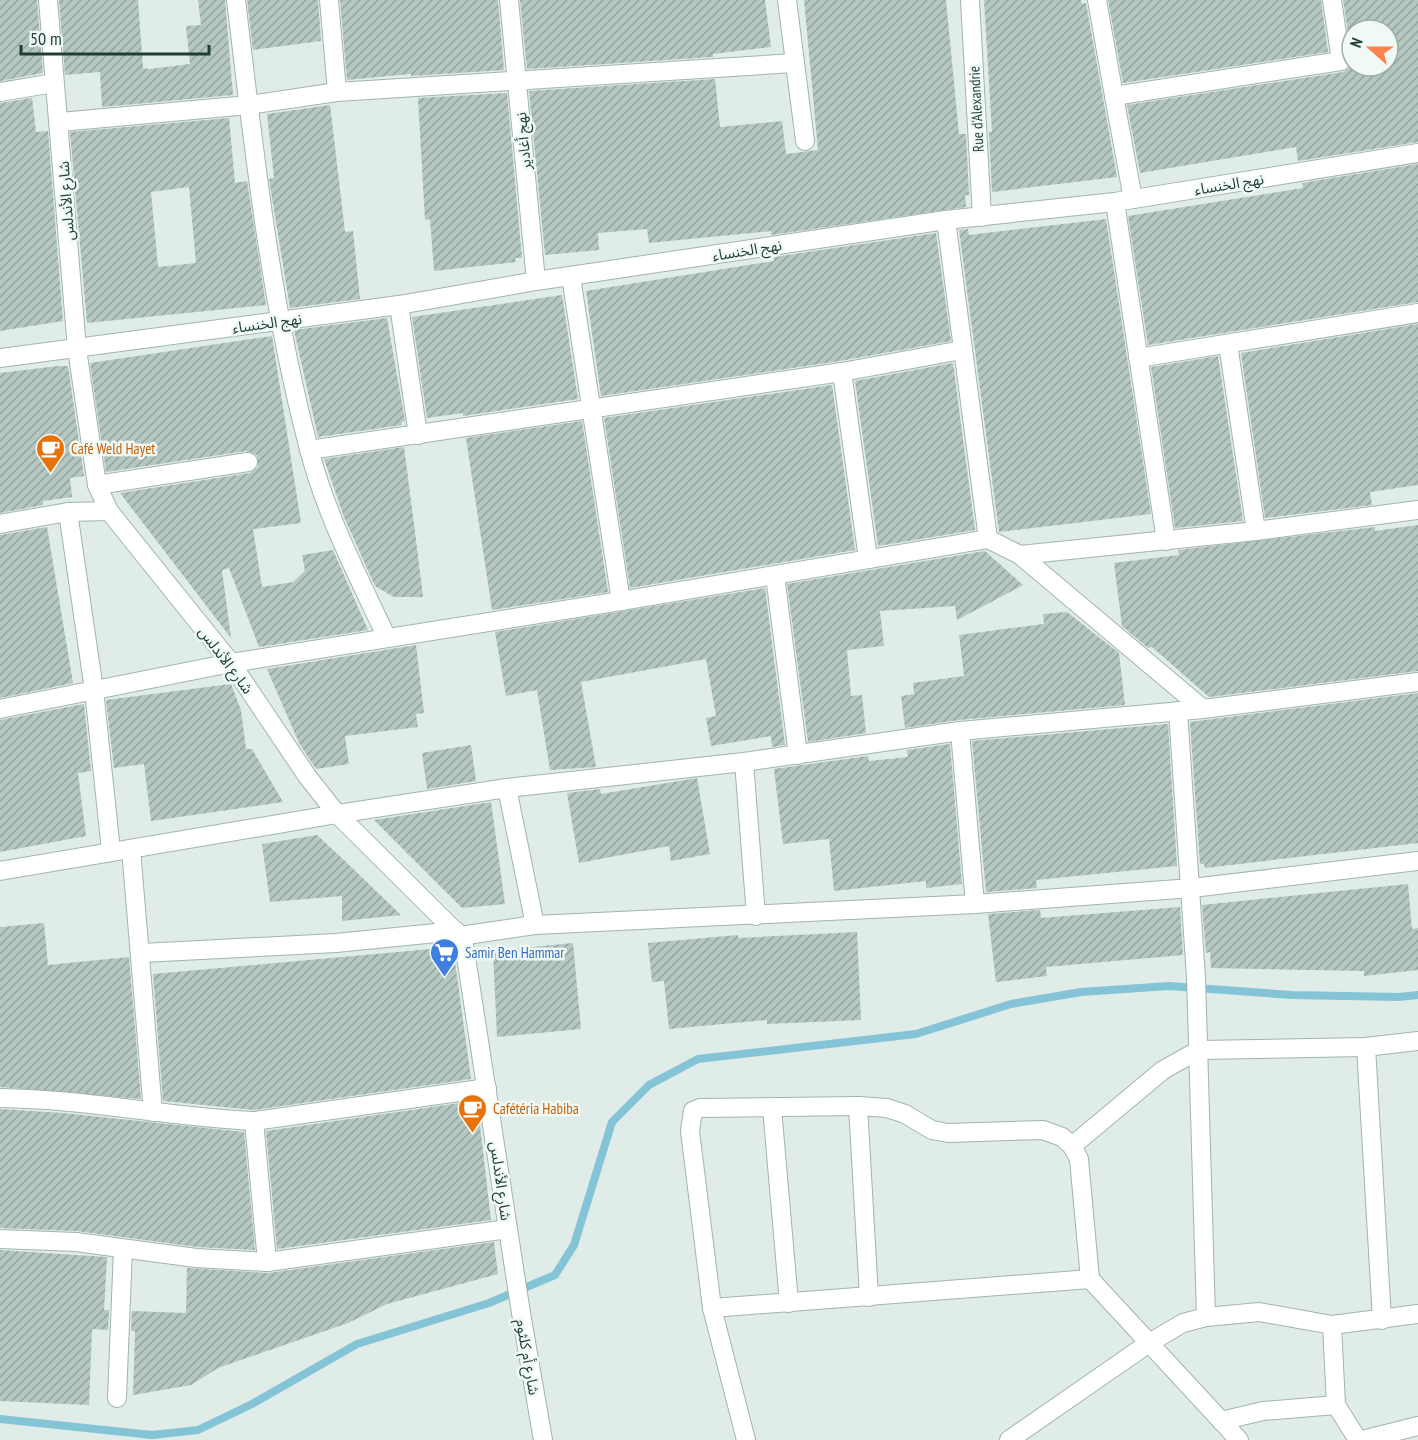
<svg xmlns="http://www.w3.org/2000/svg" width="1418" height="1440" viewBox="0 0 1418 1440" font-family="'PT Sans Narrow','Noto Sans Arabic',sans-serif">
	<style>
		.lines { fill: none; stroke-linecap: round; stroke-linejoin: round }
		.stream { stroke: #84c4d6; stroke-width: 8 }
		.building { fill: url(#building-hatch); fill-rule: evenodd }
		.minor-casing { stroke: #a2b4b0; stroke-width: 20 }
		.tertiary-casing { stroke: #a2b4b0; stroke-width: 20 }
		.minor { stroke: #fff; stroke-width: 18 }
		.tertiary { stroke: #fff; stroke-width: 18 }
		.labels { text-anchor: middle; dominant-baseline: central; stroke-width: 5; stroke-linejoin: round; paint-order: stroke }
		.street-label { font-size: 15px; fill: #1f3e38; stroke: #f1f9f5 }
		.food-label { font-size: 15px; fill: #c56008; stroke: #f1f9f5; text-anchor: start }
		.shop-label { font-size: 15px; fill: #366cbe; stroke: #f1f9f5; text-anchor: start }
	</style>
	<defs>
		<pattern id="building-hatch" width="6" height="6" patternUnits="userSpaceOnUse" patternTransform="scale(1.5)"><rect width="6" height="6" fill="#b5c7c1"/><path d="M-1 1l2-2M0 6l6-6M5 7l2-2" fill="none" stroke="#93a39e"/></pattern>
	</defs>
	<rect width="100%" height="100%" fill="#e0ece8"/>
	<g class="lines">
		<path class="stream" d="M0 1419 152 1435 198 1430 252 1404 357 1344 489 1303 555 1275 574 1245 612 1122 649 1085 698 1059 916 1034 1011 1004 1081 992 1169 986 1291 995 1399 997 1418 995"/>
	</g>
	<g class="building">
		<path d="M0 0H37L43 73 0 81Z"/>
		<path d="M59 0H138L143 68 149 69 190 64 186 26 201 25 198 0H225L233 95 102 107 100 72 65 75Z"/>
		<path d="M247 0H318L321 41 253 50Z"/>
		<path d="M340 0H498L504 70 411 76V74L347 80Z"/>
		<path d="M520 0H765L771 47 713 54V57L527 69Z"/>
		<path d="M804 0H946L959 134H966L969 195H965L966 207 771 235V231L649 243 647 229 598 233 599 250 545 255 529 91 715 79 720 127 782 121 786 154 818 150Z"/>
		<path d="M984 0H1081L1082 4 1086 3 1117 177 992 192 989 132H992Z"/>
		<path d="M1108 0H1321L1328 52 1123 83Z"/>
		<path d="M1343 0H1418V142L1298 161 1296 147 1140 173 1127 105 1343 72 1348 69 1352 61V66H1388V30H1352V58Z"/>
		<path d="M507 93 522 258H515L516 262 434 271 430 219 425 220 418 98Z"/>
		<path d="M32 98 36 132 48 131 63 321 0 331V103Z"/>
		<path d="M330 105 345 232 353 231 360 299 290 308 269 179 274 178 267 114Z"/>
		<path d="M229 118 235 183 247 181 266 305 87 323 70 132ZM189 187 196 263 158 267 151 192Z"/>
		<path d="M1418 164V302L1148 345 1128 216 1303 188 1302 183Z"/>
		<path d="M1106 219 1151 514 999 532 959 230 968 229 969 235Z"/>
		<path d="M936 233 951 341 840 361 601 396 586 291 774 261V257Z"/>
		<path d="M562 295 578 399 463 416V413L427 418 412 317Z"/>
		<path d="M387 318 405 421 401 422 402 425 318 437 294 330Z"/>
		<path d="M1418 324V485L1370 492 1372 505 1265 518 1241 353Z"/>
		<path d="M272 336 301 523 253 529 262 587 293 582 305 571 302 555 333 550 368 630 259 647 229 568 222 570 231 638 120 493 250 473 258 467 257 455 246 451 106 472 90 363Z"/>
		<path d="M1218 356 1243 521 1175 528 1151 367Z"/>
		<path d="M953 363 975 530 878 546 855 381Z"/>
		<path d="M58 366H68L84 476 70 478 72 497 43 501V505L0 513V373Z"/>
		<path d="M832 385 855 550 630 588 604 418Z"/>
		<path d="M582 421 608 592 492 610 466 438Z"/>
		<path d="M404 447 417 548 423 597H394L375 586 344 517 324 459Z"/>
		<path d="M1418 525V671L1209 697 1152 647 1148 648 1122 626 1114 563 1179 555 1178 550 1375 527V531Z"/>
		<path d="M47 527 73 683 0 698V535Z"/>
		<path d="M985 551 1023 585 957 620 955 606 880 611 884 646 847 650 851 696 862 695 866 733 808 742 787 584Z"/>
		<path d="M765 588 785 745 772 747 771 736 711 746 706 718 716 716 706 659 581 682 596 767 550 770 537 690 506 696 495 632Z"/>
		<path d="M1067 612 1119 653 1125 705 959 720 905 728 901 696 914 694 913 683 964 676 959 635 1044 624 1043 614Z"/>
		<path d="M416 645 424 713 416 714 418 727 345 736 349 764 316 769 299 743 267 669Z"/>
		<path d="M231 684 241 710 246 749H252L283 802 151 821 144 764 114 768 106 700Z"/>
		<path d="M1418 693V843L1205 868 1204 864H1200L1190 722Z"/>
		<path d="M84 704 91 771 78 773 86 836 0 852V720Z"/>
		<path d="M1168 724 1177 866 1036 880 1037 888 986 892 972 741Z"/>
		<path d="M950 744 962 884 926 888V881L834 891 829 839 783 844 774 769 868 756 869 761 908 757 907 750Z"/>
		<path d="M471 745 476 781 427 789 422 753Z"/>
		<path d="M697 778 710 854 671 861 669 846 579 863 567 793 600 789 601 794Z"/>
		<path d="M491 802 505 904 462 908 374 820Z"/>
		<path d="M317 835 347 863 401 915 342 921V896L270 902 262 844Z"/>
		<path d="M1408 884 1412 929 1418 928V970L1364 976V971L1211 968 1210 952 1206 953 1202 905Z"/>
		<path d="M1180 907 1183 955 1046 967 1047 976 996 982 988 914 1040 910 1041 918Z"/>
		<path d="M44 923 48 965 129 957 141 1099 0 1087V927Z"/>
		<path d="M857 932 861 1020 767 1024V1020L669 1029 664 981 652 982 648 943 738 935V938Z"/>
		<path d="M573 943 581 1029 497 1037 493 951Z"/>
		<path d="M453 947 471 1079 254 1110 163 1101 153 974Z"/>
		<path d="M474 1101 479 1117 491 1220 277 1249 266 1131Z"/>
		<path d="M0 1109 63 1113 244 1132 255 1250 197 1247 77 1231 0 1228Z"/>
		<path d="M494 1242 498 1274 387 1304 348 1323 218 1368 191 1385 133 1395 135 1331H131L132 1311 186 1313 187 1268 268 1273Z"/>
		<path d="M0 1250 107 1257 104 1310H109L108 1330 92 1329 89 1405 0 1401Z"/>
	</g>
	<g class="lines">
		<defs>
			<g id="minor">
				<path d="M236 0C254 150 270 302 309 449 326 515 358 576 387 638"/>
				<path d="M329 0 337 92"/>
				<path d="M509 0 536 281"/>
				<path d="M787 0 805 141"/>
				<path d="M970 0 982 217"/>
				<path d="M1097 0 1114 96 1341 61 1332 0"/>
				<path d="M0 92 54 83"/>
				<path d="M1114 96 1133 199"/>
				<path d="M60 122 249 105 337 92 794 63"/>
				<path d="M1115 202 1166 541"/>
				<path d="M571 277 621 601"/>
				<path d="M399 305 418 435"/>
				<path d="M1228 344 1256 531"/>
				<path d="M0 358 399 305 536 281 946 220 1115 202 1418 153"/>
				<path d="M1138 358 1418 313"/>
				<path d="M842 372 868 559"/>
				<path d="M309 450 842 372 962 350"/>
				<path d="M97 485 248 462"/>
				<path d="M68 512 94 690 111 851"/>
				<path d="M0 524 68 512 109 511"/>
				<path d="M988 539 1020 555 1203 709"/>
				<path d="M1020 555 1256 531 1418 510"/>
				<path d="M775 576 798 755"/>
				<path d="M0 709 231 663 621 601 988 539 946 220"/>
				<path d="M1178 711 1196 977 1206 1317"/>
				<path d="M960 731 975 904"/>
				<path d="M744 762 756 916"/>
				<path d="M507 788 535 925"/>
				<path d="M131 849 153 1112"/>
				<path d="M0 871 337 814 507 788 744 762 960 731 1203 709 1418 682"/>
				<path d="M460 936 535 925 975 904 1192 888 1418 861"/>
				<path d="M142 953 336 943 456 931"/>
				<path d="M1366 1047 1382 1320"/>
				<path d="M0 1098C85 1099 169 1117 254 1121L487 1088"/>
				<path d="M858 1106 869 1297"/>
				<path d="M772 1108 789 1303"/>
				<path d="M254 1121 267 1262"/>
				<path d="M1072 1146 1163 1070 1199 1050 1366 1047 1418 1041"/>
				<path d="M0 1239 76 1242 196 1258 267 1262 508 1229"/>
				<path d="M712 1308 1090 1279 1239 1440"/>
				<path d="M1332 1325 1336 1405 1358 1440"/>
				<path d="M117 1398 123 1249"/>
				<path d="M1221 1421 1263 1411 1336 1405"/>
				<path d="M746 1440 712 1308 690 1131 693 1111 700 1108 858 1106 887 1108 905 1114 932 1130 948 1133 1043 1130 1062 1137 1072 1146 1079 1159 1090 1279"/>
				<path d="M1009 1440 1149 1343 1183 1323 1206 1317 1259 1312 1332 1325 1418 1314"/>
				<path d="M1362 1440 1418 1426"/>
			</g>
			<path id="tertiary" d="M48 0 77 349 97 485 109 511 231 663 307 776 337 814 460 936 464 944 521 1313 543 1440"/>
		</defs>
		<use href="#minor" class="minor-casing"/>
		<use href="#tertiary" class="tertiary-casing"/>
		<use href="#minor" class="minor"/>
		<use href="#tertiary" class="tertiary"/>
	</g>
	<defs>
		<symbol id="cafe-pin" viewBox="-11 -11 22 30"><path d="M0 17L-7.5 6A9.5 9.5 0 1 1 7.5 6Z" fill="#e8710a" stroke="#f1f9f5"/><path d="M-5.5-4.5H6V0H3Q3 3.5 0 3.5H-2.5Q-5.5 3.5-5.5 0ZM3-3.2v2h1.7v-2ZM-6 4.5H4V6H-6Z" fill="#fff"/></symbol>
		<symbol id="supermarket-pin" viewBox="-11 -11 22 30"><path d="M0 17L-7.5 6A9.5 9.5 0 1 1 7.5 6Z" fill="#3f7fe0" stroke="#f1f9f5"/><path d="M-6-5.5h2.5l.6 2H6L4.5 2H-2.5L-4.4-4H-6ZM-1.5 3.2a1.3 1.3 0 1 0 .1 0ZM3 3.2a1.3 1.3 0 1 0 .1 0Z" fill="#fff"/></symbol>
	</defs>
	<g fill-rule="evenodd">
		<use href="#cafe-pin" x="34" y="432" width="33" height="45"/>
		<use href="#supermarket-pin" x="428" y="936" width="33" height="45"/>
		<use href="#cafe-pin" x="456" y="1092" width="33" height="45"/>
	</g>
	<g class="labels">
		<g class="street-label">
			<text transform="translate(976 109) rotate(-93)">Rue d'Alexandrie</text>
			<text transform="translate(523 141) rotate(-95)">نهج أغادير</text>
			<text transform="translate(1229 184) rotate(-9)">نهج الخنساء</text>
			<text transform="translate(66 201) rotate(-94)">شارع الأندلس</text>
			<text transform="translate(747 250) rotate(-9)">نهج الخنساء</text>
			<text transform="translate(267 323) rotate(-8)">نهج الخنساء</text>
			<text transform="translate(226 660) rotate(53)">شارع الأندلس</text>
			<text transform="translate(501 1181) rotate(82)">شارع الأندلس</text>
			<text transform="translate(528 1357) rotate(80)">شارع أم كلثوم</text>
		</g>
		<g class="food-label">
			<text x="71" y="448">Café Weld Hayet</text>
			<text x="493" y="1108">Cafétéria Habiba</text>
		</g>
		<g class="shop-label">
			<text x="465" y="952">Samir Ben Hammar</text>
		</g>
	</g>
	<g transform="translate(1370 48) rotate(291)"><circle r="28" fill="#f1f9f5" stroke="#9daea9" stroke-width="1.5"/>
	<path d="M0-4.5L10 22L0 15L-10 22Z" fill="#fc834e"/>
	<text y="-9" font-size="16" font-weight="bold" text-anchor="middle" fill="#1f3e38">N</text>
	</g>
	<path d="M21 45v9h188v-9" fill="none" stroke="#1f3e38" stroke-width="3"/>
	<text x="30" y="45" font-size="18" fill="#1f3e38" stroke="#f1f9f5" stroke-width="4.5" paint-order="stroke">50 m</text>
</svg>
